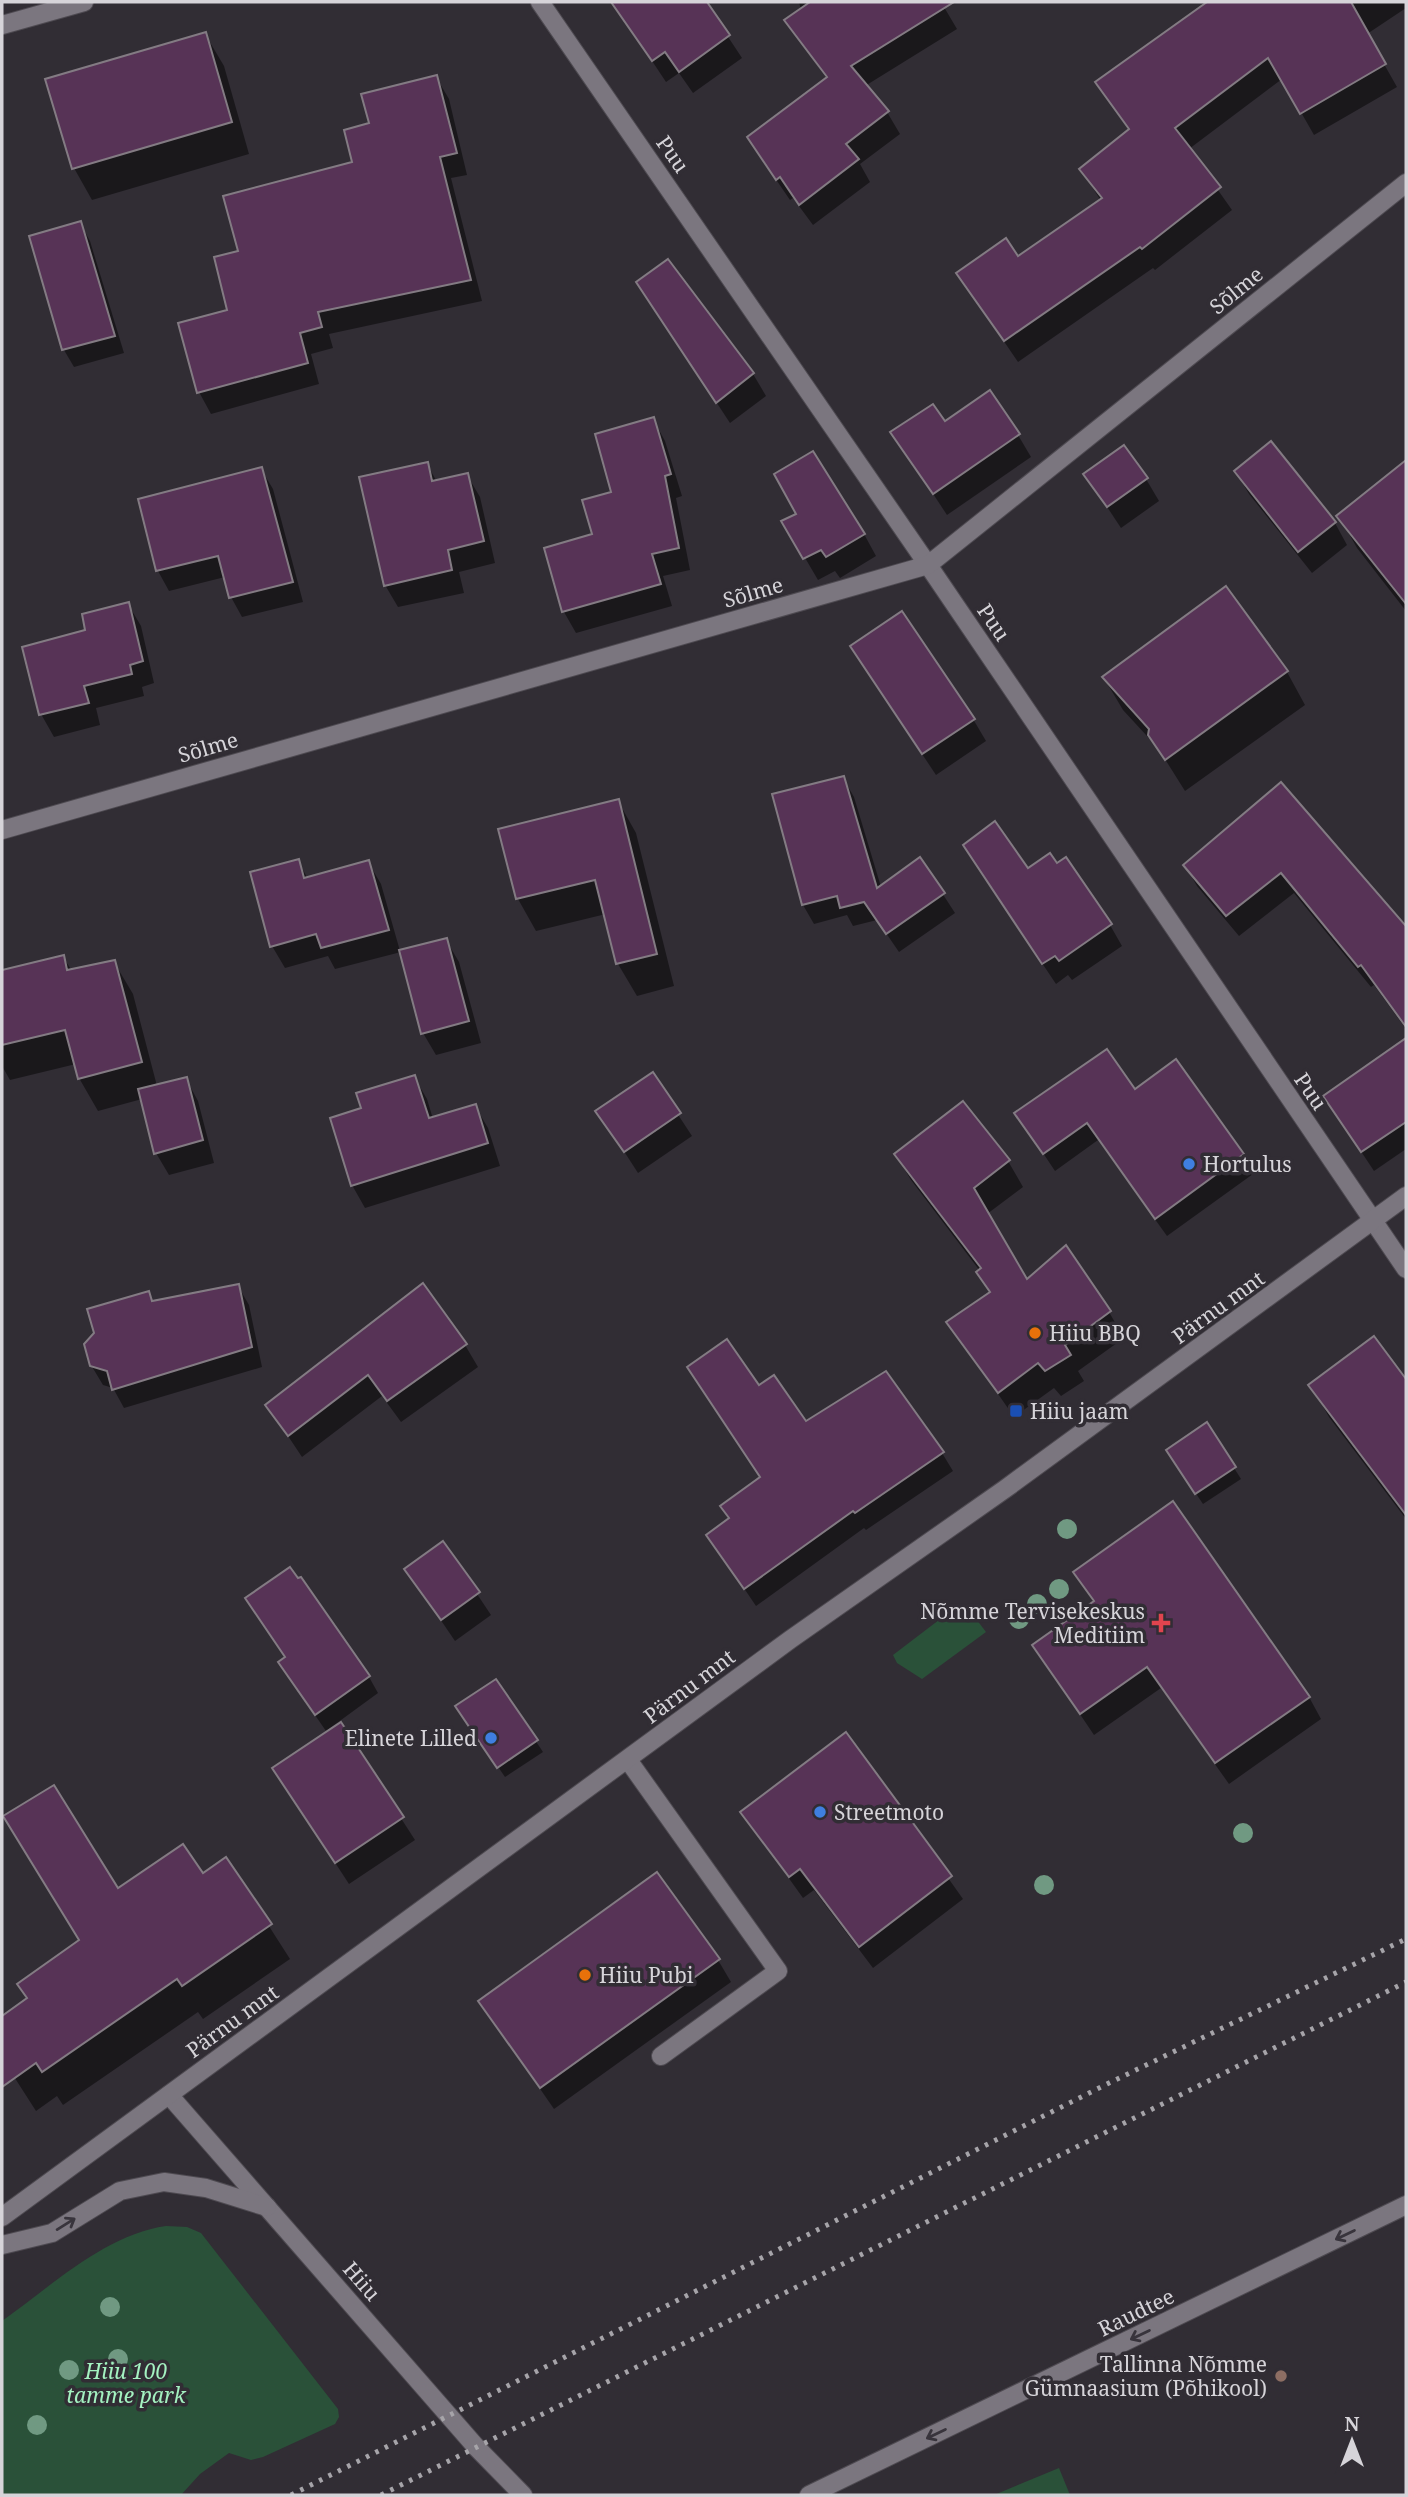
<svg xmlns="http://www.w3.org/2000/svg" width="1408" height="2497" viewBox="0 0 1408 2497" font-family="'Noto Serif',serif">
	<style>
		.green { fill: #2a5139 }
		.shadow { fill: #0007 }
		.building { fill: #573356; stroke: #837b83; stroke-width: 2 }
		.lines { fill: none; stroke-linecap: round; stroke-linejoin: round }
		.lane-casing { stroke: #4e4a51; stroke-width: 20 }
		.street-casing { stroke: #4e4a51; stroke-width: 20 }
		.secondary-casing { stroke: #4e4a51; stroke-width: 20 }
		.lane { stroke: #7b767f; stroke-width: 18 }
		.street { stroke: #7b767f; stroke-width: 18 }
		.secondary { stroke: #7b767f; stroke-width: 18 }
		.rail { stroke: #a6a4a9; stroke-width: 5; stroke-dasharray: 3.5 7; stroke-linecap: butt }
		.tree { fill: #709982 }
		.oneway { stroke: #38343c }
		.shop-dot { fill: #3f7fe0; stroke: #312d34; stroke-width: 2.5 }
		.food-dot { fill: #e8710a; stroke: #312d34; stroke-width: 2.5 }
		.transit-dot { fill: #1a4fb4; stroke: #312d34; stroke-width: 2.5 }
		.health-dot { fill: #e0444e; stroke: #312d34; stroke-width: 2.5 }
		.education-dot { fill: #8d6e63; stroke: #312d34; stroke-width: 2.5 }
		.labels { text-anchor: middle; dominant-baseline: central; stroke-width: 7; stroke-linejoin: round; paint-order: stroke }
		.street-label { font-size: 21px; fill: #d6d4d9; stroke: #312d34 }
		.poi-label { font-size: 21px; fill: #d6d4d9; stroke: #312d34; text-anchor: start }
		.park-label { font-size: 21px; font-style: italic; fill: #a4f2c1; stroke: #312d34 }
	</style>
	<rect width="100%" height="100%" fill="#312d34"/>
	<g class="green">
		<path d="M956 1607H967L986 1632 922 1679 897 1663 893 1655Z"/>
		<path d="M166 2226 187 2227 201 2233 338 2409 339 2417 335 2424 263 2457 251 2460 229 2453 200 2474 181 2495H2V2321C50 2287 106 2234 166 2226Z"/>
		<path d="M1059 2468 1070 2495H994Z"/>
	</g>
	<g class="shadow">
		<path d="M613 2H688L691 6 705 2 742 58 693 93 679 73 666 82Z"/>
		<path d="M799 2H941L957 29 865 86 887 112 900 134 860 164 870 182 813 225 793 198 790 200 762 159 827 79 786 20 801 10Z"/>
		<path d="M1210 2H1243L1255 19 1284 2H1406V8L1367 34 1397 87 1314 135 1282 79 1189 149 1232 210 1155 270 1153 268 1018 362 958 274 1018 259 1101 201 1081 169 1130 131 1098 83Z"/>
		<path d="M205 34 224 66 249 154 92 200 74 168Z"/>
		<path d="M436 77 449 99 467 175 451 178 482 301 329 334 333 348 311 354 319 384 211 414 199 392 180 324 229 311 240 252 354 163 371 125Z"/>
		<path d="M80 223 90 241 124 353 74 367 64 350 31 238Z"/>
		<path d="M667 261 753 374 766 396 730 423 638 283Z"/>
		<path d="M653 419 665 441 682 496 676 498 690 570 663 576 672 606 576 633 564 612 546 549 594 535Z"/>
		<path d="M893 433 1018 435 1031 457 947 515Z"/>
		<path d="M1271 444 1335 523 1347 545 1312 573 1249 494 1236 472Z"/>
		<path d="M1406 463V611L1357 548 1339 516Z"/>
		<path d="M427 464 437 482 467 475 480 497 495 563 459 572 464 593 398 607 385 585Z"/>
		<path d="M261 469 273 489 303 602 242 617 231 597 225 577 169 591 158 571Z"/>
		<path d="M1086 475 1146 479 1159 501 1121 528Z"/>
		<path d="M784 522 864 534 876 556 840 578 835 571 818 580Z"/>
		<path d="M1226 588 1287 672 1305 705 1185 791 1158 748 1123 710 1104 678Z"/>
		<path d="M128 604 141 626 154 683 142 687 144 696 96 708 100 725 54 737 41 714 87 632Z"/>
		<path d="M865 668 973 719 986 741 936 775Z"/>
		<path d="M843 778 854 797 881 887 920 859 955 913 899 952 877 920 853 926 847 915 814 924 803 905Z"/>
		<path d="M1281 784 1406 929V1029L1374 985 1371 987 1294 893 1239 936 1197 886 1185 865Z"/>
		<path d="M618 801 636 833 674 986 637 996 618 964 606 914 536 931 518 899Z"/>
		<path d="M298 861 308 879 368 862 381 884 400 951 446 940 459 962 481 1043 436 1055 423 1033 401 952 335 969 328 956 285 968 272 946Z"/>
		<path d="M977 866 1027 871 1110 925 1122 946 1072 980 1068 975 1056 984Z"/>
		<path d="M63 957 72 971 114 962 133 994 157 1086 186 1079 198 1101 214 1163 169 1175 156 1153 142 1099 98 1111 79 1078 76 1064 10 1080 2 1066V972Z"/>
		<path d="M1406 1040V1149L1374 1171 1325 1097Z"/>
		<path d="M1176 1062 1253 1174 1167 1236 1098 1140 1055 1171 1017 1114 1134 1092Z"/>
		<path d="M652 1075 692 1136 638 1173 598 1111Z"/>
		<path d="M414 1077 427 1099 433 1119 475 1106 488 1128 500 1166 365 1208 352 1185 363 1109Z"/>
		<path d="M896 1155 1008 1161 1023 1187 987 1214 1026 1281 1109 1312 1124 1338 1078 1371 1084 1381 1061 1396 1054 1388 1014 1417 949 1323 991 1294 980 1271 911 1180Z"/>
		<path d="M238 1286 249 1305 262 1367 124 1408 113 1388 103 1385 91 1365 148 1293 154 1302Z"/>
		<path d="M1374 1338 1406 1382V1519L1329 1417 1311 1385Z"/>
		<path d="M465 1345 478 1367 401 1422 382 1396 302 1457 268 1406Z"/>
		<path d="M758 1387 806 1424 942 1453 953 1471 866 1530 864 1528 756 1606 708 1535 729 1519 722 1506 761 1478Z"/>
		<path d="M1207 1425 1241 1479 1203 1504 1174 1461Z"/>
		<path d="M443 1543 491 1615 455 1641 406 1569Z"/>
		<path d="M1075 1572 1309 1697 1321 1719 1229 1784 1161 1688 1094 1735 1034 1646 1094 1603Z"/>
		<path d="M247 1599 369 1677 378 1693 326 1731 290 1679 286 1659Z"/>
		<path d="M496 1681 543 1752 505 1777 464 1717Z"/>
		<path d="M341 1725 415 1840 349 1884 274 1769Z"/>
		<path d="M846 1734 963 1899 873 1968 814 1890 803 1898 742 1813Z"/>
		<path d="M226 1859 290 1959 203 2019 198 2012 63 2105 57 2096 36 2111 2 2058V2036L13 2028 28 2000 81 1941 117 1891 202 1875Z"/>
		<path d="M718 1960 731 1982 554 2109 480 2002Z"/>
	</g>
	<g class="building">
		<path d="M611 2H707L730 35 679 72 665 52 652 61Z"/>
		<path d="M810 2H954L851 66 889 111 846 144 859 159 799 205 780 177 776 180 747 137 827 77 784 20Z"/>
		<path d="M1207 2H1351L1386 64 1300 114 1268 58 1175 128 1221 187 1142 249 1140 247 1004 341 956 273 1006 238 1018 256 1102 198 1079 169 1129 129 1095 82Z"/>
		<path d="M206 32 232 122 72 169 45 79Z"/>
		<path d="M437 75 457 153 440 157 471 280 318 312 322 327 300 333 308 363 197 393 178 323 227 310 214 257 238 251 223 196 352 162 344 130 369 123 361 94Z"/>
		<path d="M81 221 115 336 62 350 29 236Z"/>
		<path d="M668 259 754 373 716 403 636 282Z"/>
		<path d="M990 390 1020 434 933 494 890 432 933 404 945 421Z"/>
		<path d="M654 417 671 474 665 476 679 548 652 554 661 584 562 612 544 548 592 534 582 500 611 492 595 434Z"/>
		<path d="M1271 441 1336 522 1298 552 1234 471Z"/>
		<path d="M1124 445 1148 478 1107 507 1083 474Z"/>
		<path d="M813 451 865 534 826 557 821 550 803 559 781 521 796 514 774 474Z"/>
		<path d="M1406 460V604L1336 516Z"/>
		<path d="M428 462 432 481 468 473 484 541 448 550 452 570 384 586 359 477Z"/>
		<path d="M262 467 293 582 229 598 218 556 156 571 138 499Z"/>
		<path d="M1226 586 1288 671 1165 760 1148 735 1149 729 1102 677Z"/>
		<path d="M129 602 143 661 130 665 132 674 84 686 89 703 39 715 22 647 85 630 82 614Z"/>
		<path d="M902 611 975 719 922 754 850 646Z"/>
		<path d="M844 776 877 888 920 857 945 893 886 934 864 902 840 908 837 896 802 905 772 794Z"/>
		<path d="M1281 782 1406 926V1027L1361 965 1358 967 1281 873 1226 916 1183 865Z"/>
		<path d="M619 799 657 954 616 964 595 880 516 899 498 829Z"/>
		<path d="M995 821 1028 868 1050 853 1057 863 1066 857 1112 924 1059 961 1055 956 1042 964 963 845Z"/>
		<path d="M299 859 304 878 369 860 389 930 321 948 316 934 270 947 250 872Z"/>
		<path d="M447 938 469 1021 421 1034 399 950Z"/>
		<path d="M64 955 67 970 115 960 142 1062 78 1079 65 1030 2 1045V970Z"/>
		<path d="M1406 1038V1122L1361 1152 1323 1096Z"/>
		<path d="M1107 1049 1135 1089 1176 1059 1244 1154 1155 1219 1087 1123 1043 1154 1014 1113Z"/>
		<path d="M653 1072 681 1113 624 1152 595 1111Z"/>
		<path d="M415 1075 429 1118 476 1104 488 1143 351 1186 330 1118 361 1108 356 1093Z"/>
		<path d="M187 1077 203 1140 154 1154 138 1089Z"/>
		<path d="M963 1101 1010 1160 974 1188 1027 1279 1066 1245 1111 1311 1065 1345 1071 1355 1045 1371 1038 1363 998 1393 946 1322 990 1292 976 1272 981 1268 894 1154Z"/>
		<path d="M423 1283 467 1344 387 1401 368 1375 288 1436 265 1405Z"/>
		<path d="M239 1284 252 1347 112 1390 107 1371 90 1366 84 1344 94 1333 87 1309 149 1291 152 1301Z"/>
		<path d="M1374 1336 1406 1379V1515L1308 1385Z"/>
		<path d="M727 1339 759 1385 774 1375 806 1421 886 1371 944 1452 855 1513 853 1511 744 1589 706 1535 729 1518 720 1506 760 1477 687 1367Z"/>
		<path d="M1207 1422 1236 1467 1195 1494 1166 1450Z"/>
		<path d="M1173 1501 1310 1697 1215 1763 1147 1667 1080 1714 1032 1645 1094 1601 1073 1572Z"/>
		<path d="M443 1541 480 1592 441 1620 404 1569Z"/>
		<path d="M290 1567 298 1578 301 1577 370 1676 315 1715 278 1662 285 1657 245 1598Z"/>
		<path d="M496 1679 538 1740 497 1768 455 1706Z"/>
		<path d="M341 1722 404 1817 335 1863 272 1768Z"/>
		<path d="M846 1732 952 1876 859 1947 800 1869 789 1877 740 1812Z"/>
		<path d="M54 1785 118 1888 183 1844 203 1873 226 1857 272 1924 182 1986 177 1979 42 2072 36 2063 2 2087V2016L27 1998 17 1984 79 1940 3 1816Z"/>
		<path d="M657 1872 720 1959 540 2088 478 2001Z"/>
	</g>
	<g class="lines">
		<defs>
			<path id="lane" d="M628 1760 778 1971 661 2056"/>
			<g id="street">
				<path d="M540 2 928 565 1406 1269"/>
				<path d="M2 25 84 2"/>
				<path d="M2 830 928 565 1406 183"/>
			</g>
			<g id="secondary">
				<path d="M169 2095 477 2448 523 2495"/>
				<path d="M2 2217 791 1639 1005 1489 1406 1196"/>
				<path d="M2 2245 52 2233 120 2191 164 2182 206 2188 267 2207"/>
				<path d="M809 2495 1406 2205"/>
			</g>
		</defs>
		<use href="#lane" class="lane-casing"/>
		<use href="#street" class="street-casing"/>
		<use href="#secondary" class="secondary-casing"/>
		<use href="#lane" class="lane"/>
		<use href="#street" class="street"/>
		<use href="#secondary" class="secondary"/>
		<g class="rail">
			<path d="M291 2495 1107 2084 1406 1939"/>
			<path d="M381 2495 1406 1982"/>
		</g>
	</g>
	<g class="tree">
		<circle cx="1067" cy="1529" r="10"/>
		<circle cx="1059" cy="1589" r="10"/>
		<circle cx="1037" cy="1604" r="10"/>
		<circle cx="1019" cy="1619" r="10"/>
		<circle cx="1243" cy="1833" r="10"/>
		<circle cx="1044" cy="1885" r="10"/>
		<circle cx="110" cy="2307" r="10"/>
		<circle cx="118" cy="2359" r="10"/>
		<circle cx="69" cy="2370" r="10"/>
		<circle cx="37" cy="2425" r="10"/>
	</g>
	<defs><path id="oneway-shaft" d="M-6 0H5M1.5-3L5.5 0L1.5 3" fill="none" stroke-width="1.6" stroke-linecap="round" stroke-linejoin="round" transform="scale(1.75)"/></defs>
	<g class="oneway">
		<use href="#oneway-shaft" transform="translate(66 2224) rotate(-32)"/>
		<use href="#oneway-shaft" transform="translate(1345 2235) rotate(154)"/>
		<use href="#oneway-shaft" transform="translate(1140 2335) rotate(154)"/>
		<use href="#oneway-shaft" transform="translate(936 2434) rotate(154)"/>
	</g>
	<g class="shop-dot">
		<circle cx="1189" cy="1164" r="7"/>
		<circle cx="491" cy="1738" r="7"/>
		<circle cx="820" cy="1812" r="7"/>
	</g>
	<g class="food-dot">
		<circle cx="1035" cy="1333" r="7"/>
		<circle cx="585" cy="1975" r="7"/>
	</g>
	<rect class="transit-dot" x="1009" y="1404" width="14" height="14" rx="3.5"/>
	<path class="health-dot" d="M1157.5 1612.5h7v7h7v7h-7v7h-7v-7h-7v-7h7z"/>
	<circle class="education-dot" cx="1281" cy="2376" r="7"/>
	<g class="labels">
		<g class="street-label">
			<text transform="translate(673 154) rotate(55)">Puu</text>
			<text transform="translate(1236 290) rotate(-39)">Sõlme</text>
			<text transform="translate(753 592) rotate(-16)">Sõlme</text>
			<text transform="translate(994 622) rotate(56)">Puu</text>
			<text transform="translate(208 747) rotate(-16)">Sõlme</text>
			<text transform="translate(1311 1091) rotate(56)">Puu</text>
			<text transform="translate(1218 1307) rotate(-36)">Pärnu mnt</text>
			<text transform="translate(689 1686) rotate(-37)">Pärnu mnt</text>
			<text transform="translate(232 2021) rotate(-36)">Pärnu mnt</text>
			<text transform="translate(362 2281) rotate(49)">Hiiu</text>
			<text transform="translate(1136 2312) rotate(-26)">Raudtee</text>
		</g>
		<g class="poi-label">
			<text x="1203" y="1164">Hortulus</text>
			<text x="1049" y="1333">Hiiu BBQ</text>
			<text x="1030" y="1411">Hiiu jaam</text>
			<text x="1145" y="1611" text-anchor="end">Nõmme Tervisekeskus<tspan x="1145" dy="24">Meditiim</tspan></text>
			<text x="477" y="1738" text-anchor="end">Elinete Lilled</text>
			<text x="834" y="1812">Streetmoto</text>
			<text x="599" y="1975">Hiiu Pubi</text>
			<text x="1267" y="2364" text-anchor="end">Tallinna Nõmme<tspan x="1267" dy="24">Gümnaasium (Põhikool)</tspan></text>
		</g>
		<g class="park-label">
			<text x="126" y="2371">Hiiu 100<tspan x="126" dy="24">tamme park</tspan></text>
		</g>
	</g>
	<rect width="1408" height="2497" fill="none" stroke="#d6d4d9" stroke-width="7"/>
	<g transform="translate(1352 2441)" stroke="#312d34" stroke-width="5" paint-order="stroke">
	<path d="M0-5L12 26L0 18L-12 26Z" fill="#d6d4d9"/>
	<text y="-10" font-size="19" font-weight="bold" text-anchor="middle" fill="#d6d4d9">N</text>
	</g>
</svg>
